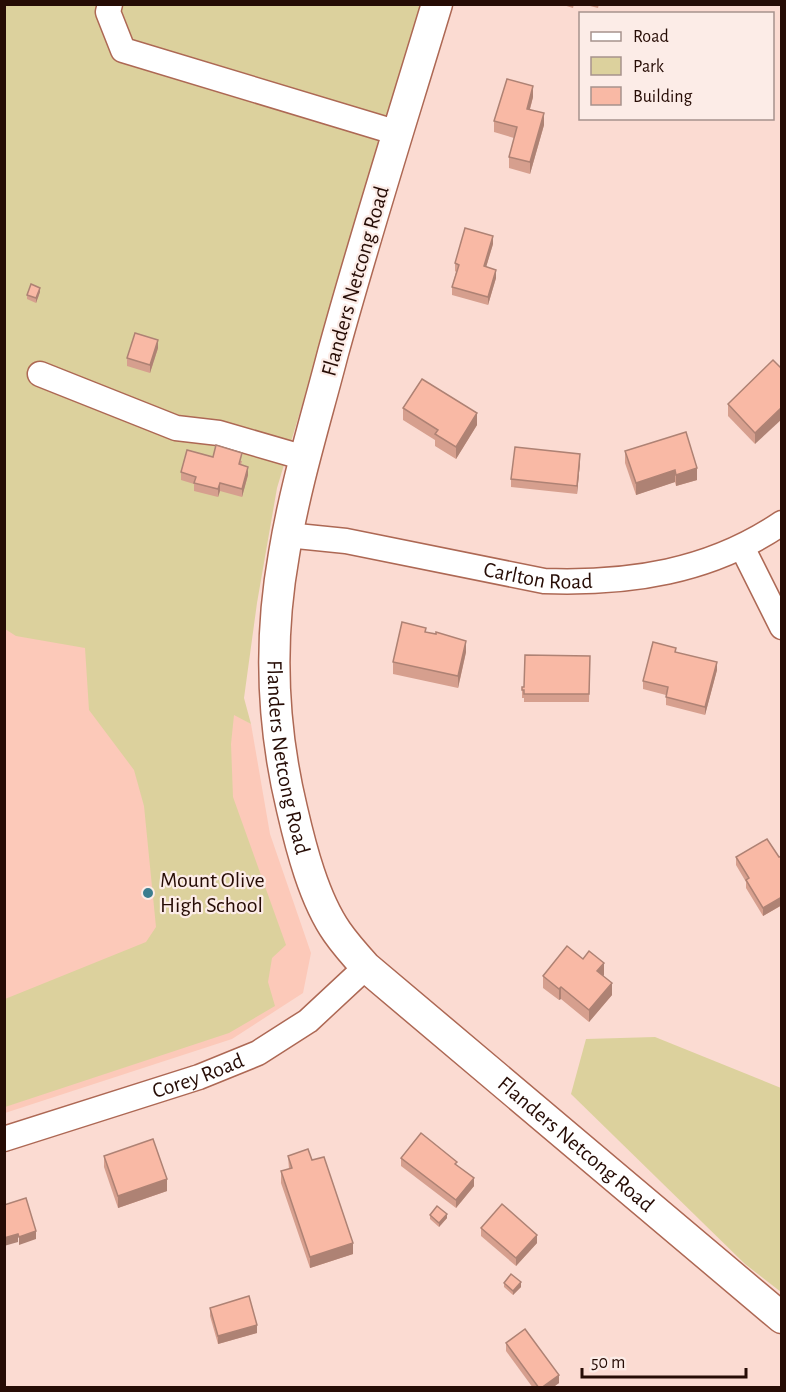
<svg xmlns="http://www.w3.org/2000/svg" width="786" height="1392" viewBox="0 0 786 1392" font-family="'Alegreya Sans',sans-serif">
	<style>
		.built { fill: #fcc9b9 }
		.green { fill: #dcd19d }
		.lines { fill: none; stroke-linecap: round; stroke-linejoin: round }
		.minor-casing { stroke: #ad6854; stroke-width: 27 }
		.major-casing { stroke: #ad6854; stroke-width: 33 }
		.minor { stroke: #fff; stroke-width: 24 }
		.major { stroke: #fff; stroke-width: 30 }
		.wall { fill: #d69f8e }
		.shaded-wall { fill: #ae8274 }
		.building { fill: #f9b9a5; stroke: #ae8274; stroke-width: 1.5 }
		.poi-dot { fill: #3b7d8f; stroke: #fcece7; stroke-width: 2 }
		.labels { text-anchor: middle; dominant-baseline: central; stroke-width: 4.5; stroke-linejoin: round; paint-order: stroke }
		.street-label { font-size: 22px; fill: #260c05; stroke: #fcece7 }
		.poi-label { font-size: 22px; fill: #260c05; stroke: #fcece7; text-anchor: start }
	</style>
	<rect width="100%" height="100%" fill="#fbdbd2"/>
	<path class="built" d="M4 572 251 724 270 834 311 953 303 993 232 1039 5 1113Z"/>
	<g class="green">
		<path d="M5 5H423L277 488 257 603 244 698 251 724 234 715 231 744 233 797 286 945 272 958 268 982 275 1006 229 1033 5 1107V999L146 942 156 927 144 806 134 770 89 710 85 648 16 636 5 629Z"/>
		<path d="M655 1037 781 1088V1292L745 1264 571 1094 586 1039Z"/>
	</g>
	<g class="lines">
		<defs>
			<g id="minor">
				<path d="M110 4 108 12 123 50 398 133"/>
				<path d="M40 374 176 428 219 433 305 458"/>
				<path id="s1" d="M287 535 346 541 544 581C629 584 710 572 782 523"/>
				<path d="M742 547 782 627"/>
				<path id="s2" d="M4 1139 199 1077 258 1053 308 1021 366 967"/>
			</g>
			<g id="major">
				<path id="s3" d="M437 4C402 120 365 236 333 353 316 419 295 486 284 554 269 638 272 726 292 809 301 848 314 899 337 932 346 945 356 956 366 967L782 1318"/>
			</g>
		</defs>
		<use href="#minor" class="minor-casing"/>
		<use href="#major" class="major-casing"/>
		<use href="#minor" class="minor"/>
		<use href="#major" class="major"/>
	</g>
	<g class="wall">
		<path d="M560 4H574L573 8Z"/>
		<path d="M582 4H599L598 8Z"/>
		<path d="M533 97 530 109 544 125 530 174 509 168V157L514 138 494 132V121Z"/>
		<path d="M493 244 486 267 496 278 488 305 452 295V287L456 272 455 271V263Z"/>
		<path d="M40 292 36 303 27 299V295Z"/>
		<path d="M158 348 150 373 127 366V358Z"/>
		<path d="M773 360 755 444 728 416V404Z"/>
		<path d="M403 408 477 425 456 459 435 446V440L403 420Z"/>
		<path d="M625 451 697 480 676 486 675 482 636 495 625 463Z"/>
		<path d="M213 457 242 461 241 465 248 475 242 497 220 491 218 497 194 491V484L181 480V472Z"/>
		<path d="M580 462 577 494 511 487V479Z"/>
		<path d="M426 632 436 634 466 652 458 688 393 674V662Z"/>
		<path d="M676 652 717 670 705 715 666 705V695L643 689V681Z"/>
		<path d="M590 656 589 702H524V698H522V687H524Z"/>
		<path d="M782 856V905L763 916 746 888V882L736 865V857H779Z"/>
		<path d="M604 975 603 976 612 995 589 1022 561 999 559 1000 543 988V976Z"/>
		<path d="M104 1156 167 1191 118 1208 104 1167Z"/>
		<path d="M288 1156 312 1160 353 1254 310 1268 281 1183V1171L289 1169Z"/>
		<path d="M401 1158 457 1165 474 1186 456 1208 401 1166Z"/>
		<path d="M430 1215 447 1218 439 1227 430 1219Z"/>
		<path d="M481 1228 537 1243 516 1266 481 1236Z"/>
		<path d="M504 1283 521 1287 513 1295 504 1287Z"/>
		<path d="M210 1308 257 1333 218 1344 210 1316Z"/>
		<path d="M506 1343 559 1383 552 1388H533L506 1351Z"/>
	</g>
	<g class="shaded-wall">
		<path d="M533 86V97L527 120V109Z"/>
		<path d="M544 113V125L530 174V162Z"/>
		<path d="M493 236V244L484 274V266Z"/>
		<path d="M496 270V278L488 305V297Z"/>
		<path d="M40 288V292L36 303V298Z"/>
		<path d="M158 340V348L150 373V365Z"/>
		<path d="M782 407V419L755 444V433Z"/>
		<path d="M477 413V425L456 459V447Z"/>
		<path d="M580 454V462L577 494V486Z"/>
		<path d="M248 467V475L242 497V489Z"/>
		<path d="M697 468V480L676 486V475Z"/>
		<path d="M675 470V482L636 495V483Z"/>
		<path d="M220 483V491L218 497V489Z"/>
		<path d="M466 641V652L458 688V676Z"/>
		<path d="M717 662V670L705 715V707Z"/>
		<path d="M782 897V905L763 916V908Z"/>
		<path d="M604 963V975L597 983V971Z"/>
		<path d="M612 983V995L589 1022V1010Z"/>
		<path d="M561 987V999L559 1000V989Z"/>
		<path d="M474 1178V1186L456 1208V1200Z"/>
		<path d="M167 1179V1191L118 1208V1196Z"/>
		<path d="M447 1214V1218L439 1227V1223Z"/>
		<path d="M36 1231V1239L19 1245V1237Z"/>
		<path d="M18 1234V1242L4 1246V1238Z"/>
		<path d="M537 1235V1243L516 1266V1258Z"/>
		<path d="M353 1243V1254L310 1268V1257Z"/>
		<path d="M521 1282V1287L513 1295V1291Z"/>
		<path d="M257 1325V1333L218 1344V1336Z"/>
		<path d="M559 1375V1383L552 1388H541Z"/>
	</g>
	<g class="building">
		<path d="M507 79 533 86 527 109 544 113 530 162 509 157 517 127 494 121Z"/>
		<path d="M465 228 493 236 484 266 496 270 488 297 452 287 459 265 455 263Z"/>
		<path d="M31 284 40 288 36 298 27 295Z"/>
		<path d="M135 333 158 340 150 365 127 358Z"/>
		<path d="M773 360 782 369V407L755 433 728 404Z"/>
		<path d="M422 379 477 413 456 447 435 434 438 430 403 408Z"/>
		<path d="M686 432 697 468 676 475 675 470 636 483 625 451Z"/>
		<path d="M216 445 242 453 239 464 248 467 242 489 220 483 218 489 194 483 196 477 181 472 187 450 213 457Z"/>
		<path d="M515 447 580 454 577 486 511 479Z"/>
		<path d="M402 622 426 628 425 632 436 634V632L466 641 458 676 393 662Z"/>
		<path d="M653 642 676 648 675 652 717 662 705 707 666 697 668 687 643 681Z"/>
		<path d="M525 655 590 656 589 694H524V690H522V687H524Z"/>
		<path d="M767 839 779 857 782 856V897L763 908 746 880 749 878 736 857Z"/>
		<path d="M567 946 583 959 589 951 604 963 597 971 612 983 589 1010 561 987 559 989 543 976Z"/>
		<path d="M421 1133 457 1162 455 1164 474 1178 456 1200 401 1158Z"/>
		<path d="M153 1139 167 1179 118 1196 104 1156Z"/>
		<path d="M308 1149 312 1160 324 1157 353 1243 310 1257 281 1171 292 1168 288 1156Z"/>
		<path d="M26 1198 36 1231 19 1237 18 1234 4 1238V1205Z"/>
		<path d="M502 1204 537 1235 516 1258 481 1228Z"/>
		<path d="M437 1206 447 1214 439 1223 430 1215Z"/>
		<path d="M511 1274 521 1282 513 1291 504 1283Z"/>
		<path d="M249 1296 257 1325 218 1336 210 1308Z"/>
		<path d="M525 1329 559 1375 541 1388H539L506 1343Z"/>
	</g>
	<circle class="poi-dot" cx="148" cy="893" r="6"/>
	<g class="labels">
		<g class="street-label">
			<text transform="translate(355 281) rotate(-74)">Flanders Netcong Road</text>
			<text stroke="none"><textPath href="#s1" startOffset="255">Carlton Road</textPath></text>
			<text stroke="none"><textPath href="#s3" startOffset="776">Flanders Netcong Road</textPath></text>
			<text stroke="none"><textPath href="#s2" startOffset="204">Corey Road</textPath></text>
			<text stroke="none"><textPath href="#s3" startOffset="1280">Flanders Netcong Road</textPath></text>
		</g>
		<g class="poi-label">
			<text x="160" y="880">Mount Olive<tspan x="160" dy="25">High School</tspan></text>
		</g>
	</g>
	<rect width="786" height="1392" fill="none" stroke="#260c05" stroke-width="12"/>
	<rect x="579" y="12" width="195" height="108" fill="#fcece7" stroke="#a6928d" stroke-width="1.5"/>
	<rect x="591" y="32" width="30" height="9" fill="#ffffff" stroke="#a6928d" stroke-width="1.5"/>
	<text x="633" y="42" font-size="18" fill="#260c05">Road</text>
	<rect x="591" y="57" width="30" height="18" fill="#dcd19d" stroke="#a6928d" stroke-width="1.5"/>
	<text x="633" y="72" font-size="18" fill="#260c05">Park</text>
	<rect x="591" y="87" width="30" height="18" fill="#f9b9a5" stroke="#a6928d" stroke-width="1.5"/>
	<text x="633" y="102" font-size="18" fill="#260c05">Building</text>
	<path d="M582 1368v9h164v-9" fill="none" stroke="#260c05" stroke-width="3"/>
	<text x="591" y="1368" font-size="18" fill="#260c05" stroke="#fcece7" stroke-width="4.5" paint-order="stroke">50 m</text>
</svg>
